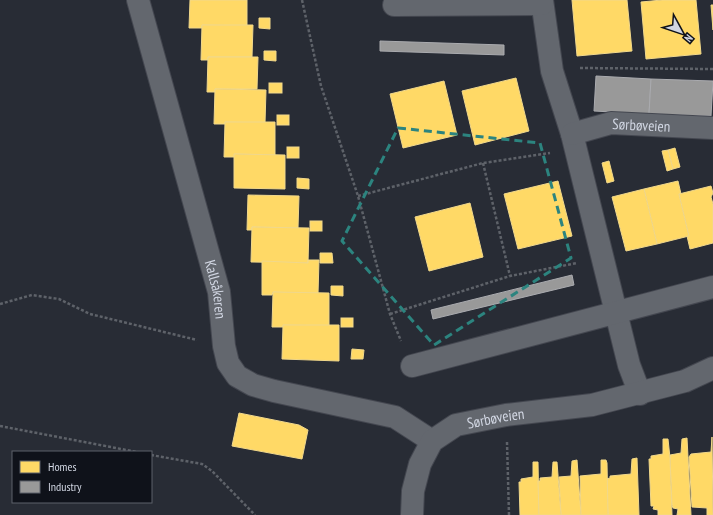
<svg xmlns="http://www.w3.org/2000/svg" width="713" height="515" viewBox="0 0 713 515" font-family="'PT Sans Narrow',sans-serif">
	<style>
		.homes { fill: #ffd966; stroke: #f1d88b }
		.industry { fill: #999; stroke: #aaabaf }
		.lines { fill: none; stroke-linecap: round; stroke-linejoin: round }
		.minor-casing { stroke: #444750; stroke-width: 24 }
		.path { stroke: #5e6269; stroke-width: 2.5; stroke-dasharray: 3 2; stroke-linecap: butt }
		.minor { stroke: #63676e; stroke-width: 22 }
		.marked { fill: none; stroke: #2c847f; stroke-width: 3; stroke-dasharray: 8 5; stroke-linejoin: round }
		.labels { text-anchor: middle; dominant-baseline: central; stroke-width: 4; stroke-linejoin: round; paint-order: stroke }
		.street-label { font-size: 15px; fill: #d1d6e2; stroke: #0f121a }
	</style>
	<rect width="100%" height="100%" fill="#282c35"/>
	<g class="homes">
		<path d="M190 0H247V26L202 25V28H189Z"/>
		<path d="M572 0H627L632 51 577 56Z"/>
		<path d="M662 0H696L701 54 646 59 641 2Z"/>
		<path d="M711 5H713V30Z"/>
		<path d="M259 18H270V29L259 28Z"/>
		<path d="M202 25H253L252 57H208V60H201Z"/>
		<path d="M264 51H276V61L264 60Z"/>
		<path d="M208 57H258L257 89H215V92H207Z"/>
		<path d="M516 78 529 131 475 145 462 91Z"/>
		<path d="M444 81 457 135 403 148 390 94Z"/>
		<rect x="269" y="83" width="13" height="10"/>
		<path d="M215 89 266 90 265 123 225 122V124H214Z"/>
		<rect x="277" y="115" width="12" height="10"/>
		<path d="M225 122H275V155L234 154 235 157H224Z"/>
		<rect x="287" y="147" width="12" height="11"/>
		<path d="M675 148 680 167 673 169 668 150Z"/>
		<path d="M668 150 673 169 667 171 662 151Z"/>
		<path d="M234 154 285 155V189L234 188Z"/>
		<path d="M609 161 614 181 607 183 602 163Z"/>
		<path d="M297 178 309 179V189L297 188Z"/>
		<path d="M558 181 572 236 518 249 504 194Z"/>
		<path d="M678 181 681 194H679L689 236 657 244 644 189Z"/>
		<path d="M711 186 713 193 711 197 713 204V243L690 249 687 236H689L679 194Z"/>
		<path d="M644 189 657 244 626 251 612 197Z"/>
		<path d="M248 195 299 196 298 228 252 227V230H247Z"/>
		<path d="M470 203 483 257 429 271 415 217Z"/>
		<rect x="310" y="221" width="12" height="10"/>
		<path d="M252 227 309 228 308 263 251 262Z"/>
		<path d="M320 253H332L333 263H320Z"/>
		<path d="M308 260H319L318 294 273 292 272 295H262V261L308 263Z"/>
		<path d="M331 286H343V296L331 295Z"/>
		<path d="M273 292 329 293V326L283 325V327H272Z"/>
		<rect x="341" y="318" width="12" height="9"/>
		<path d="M283 325H339V361L282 359Z"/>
		<path d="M352 349 364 350 363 359H351Z"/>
		<path d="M239 413 299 425 308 430 302 459 232 446Z"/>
		<path d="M712 437 713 515H707V508L692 507 689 457 691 454 711 452Z"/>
		<path d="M687 438 691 515H677L678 509 673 508 672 505 670 458V455L681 453 682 439Z"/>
		<path d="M663 439H668L670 458 672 515H658V510L653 509 654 506H651L649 459H651V456L663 454Z"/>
		<path d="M637 458 639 515H608L606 479 610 478V476L631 474 632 459Z"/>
		<path d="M577 460 581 515H561L559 477 571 476 572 461Z"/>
		<path d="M601 460H606L607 463 608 515H581L580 476 601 474Z"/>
		<path d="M533 462H538L539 515H520L519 482H521V479L533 477Z"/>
		<path d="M553 462H557L561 515H539L538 481H540V478L552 477Z"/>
	</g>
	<g class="industry">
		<path d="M380 41 504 45V55L380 51Z"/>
		<path d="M596 76 651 79 649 114 594 111Z"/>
		<path d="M651 79 713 81 711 116 649 114Z"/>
		<path d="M572 275 574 285 433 319 431 310Z"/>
	</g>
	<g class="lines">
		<defs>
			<g id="minor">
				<path id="s1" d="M138 0 219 292 224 346 228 363 237 376 253 385 274 391 395 417 432 441"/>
				<path d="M542 0 552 71 572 134 629 365 640 394"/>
				<path d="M394 5 542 4"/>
				<path id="s2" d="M572 134 611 123 713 128"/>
				<path d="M412 366 713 287"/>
				<path id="s3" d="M412 515 413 491 420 464 432 441 456 425 506 415 592 405 685 381 713 368"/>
			</g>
		</defs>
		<use href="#minor" class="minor-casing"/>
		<g class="path">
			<path d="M302 0 321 86 358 196 390 314 401 341"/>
			<path d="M580 68 713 69"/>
			<path d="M483 163 510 276"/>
			<path d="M358 196 483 163 550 153"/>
			<path d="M0 304 32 295 59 299 90 314 197 340"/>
			<path d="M390 314 510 276 577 263"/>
			<path d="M0 426 137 452"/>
			<path d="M507 442 509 515"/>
			<path d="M151 455 202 464 212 471 255 515"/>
		</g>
		<use href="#minor" class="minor"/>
	</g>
	<path class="marked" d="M398 128 540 143 571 258 434 345 342 241Z"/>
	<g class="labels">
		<g class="street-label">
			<text stroke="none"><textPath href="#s2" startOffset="71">Sørbøveien</textPath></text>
			<text stroke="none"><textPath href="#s1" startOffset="300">Kallsåkeren</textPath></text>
			<text stroke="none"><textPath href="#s3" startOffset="147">Sørbøveien</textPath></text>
		</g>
	</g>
	<rect x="12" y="451" width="140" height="52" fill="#0f121a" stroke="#5d606a"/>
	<rect x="20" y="461" width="20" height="12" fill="#ffd966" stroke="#5d606a"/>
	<text x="48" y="471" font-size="12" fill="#d1d6e2">Homes</text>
	<rect x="20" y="481" width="20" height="12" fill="#999999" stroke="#5d606a"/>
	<text x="48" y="491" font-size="12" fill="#d1d6e2">Industry</text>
	<g transform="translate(681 32) rotate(130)" stroke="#0f121a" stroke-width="3" paint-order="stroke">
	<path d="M0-3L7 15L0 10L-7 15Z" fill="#d1d6e2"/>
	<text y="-6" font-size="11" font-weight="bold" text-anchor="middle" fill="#d1d6e2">N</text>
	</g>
</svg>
